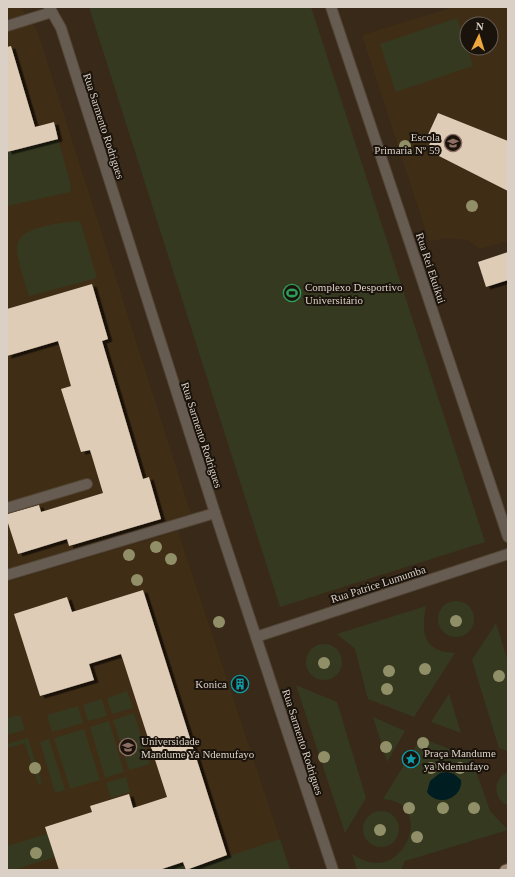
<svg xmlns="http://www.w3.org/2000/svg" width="515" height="877" viewBox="0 0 515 877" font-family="Georgia,serif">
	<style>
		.built { fill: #402d15; fill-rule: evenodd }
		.green { fill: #353920 }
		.water { fill: #001e22 }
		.building { fill: #dfccb7; filter: url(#shadow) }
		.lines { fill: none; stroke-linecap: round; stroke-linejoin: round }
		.minor-casing { stroke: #524434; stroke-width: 12 }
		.major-casing { stroke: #524434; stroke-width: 12 }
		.minor { stroke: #675c52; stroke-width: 10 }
		.major { stroke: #a18a77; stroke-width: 10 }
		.tree { fill: #918f68 }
		.labels { text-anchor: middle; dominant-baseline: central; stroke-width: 4; stroke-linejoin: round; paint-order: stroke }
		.street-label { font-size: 11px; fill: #dad0c6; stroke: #1a130c }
		.poi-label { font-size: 11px; fill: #dad0c6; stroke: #1a130c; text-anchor: start }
	</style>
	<defs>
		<filter id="shadow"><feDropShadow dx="4.5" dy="2.5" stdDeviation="0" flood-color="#0009"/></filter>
	</defs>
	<rect width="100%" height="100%" fill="#382918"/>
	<g class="built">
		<path d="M7 7H20L37 30 191 514 7 569Z"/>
		<path d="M454 7H508V241L480 249 468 240 448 238 429 241 362 35ZM467 24H491V48H467Z"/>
		<path d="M178 531 290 870H7V582Z"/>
	</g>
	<g class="green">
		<path d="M89 7H311L485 542 280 607Z"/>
		<path d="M457 18 473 66 396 92 380 44Z"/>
		<path d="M58 139 71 186 70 192 7 206V152Z"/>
		<path d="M80 221 97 278 29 296C26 284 17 261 17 248 17 225 63 223 80 221Z"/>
		<circle cx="456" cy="619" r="18"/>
		<path d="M426 606C421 633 423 652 455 653L414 717 368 699 355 649 337 634Z"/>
		<path d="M496 623 508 662V751L499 748 472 660Z"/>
		<circle cx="324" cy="662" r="18"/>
		<path d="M296 685 337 702 366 798 345 833Z"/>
		<path d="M127 691 133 708 112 714 107 698Z"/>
		<path d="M449 694 461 733 431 722Z"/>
		<path d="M102 699 107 716 88 721 83 705Z"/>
		<path d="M78 706 83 723 52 732 47 715Z"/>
		<path d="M134 713 150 764 129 770 113 720Z"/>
		<path d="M20 715 25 730 7 735V718Z"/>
		<path d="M373 717 405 731 387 762Z"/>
		<path d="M109 721 124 772 105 778 90 727Z"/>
		<path d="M84 729 100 780 70 789 54 738Z"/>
		<path d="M28 738 42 783 38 784 25 743 7 748V744Z"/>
		<path d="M421 738 471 757 490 811 508 830 405 861 401 870H357L352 854C360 859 368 863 378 863 403 862 422 826 403 806 398 801 390 800 383 799Z"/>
		<path d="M49 739 65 790 55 793 40 742Z"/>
		<path d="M508 772V806C493 799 492 779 508 772Z"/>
		<path d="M126 777 130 792 111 798 106 783Z"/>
		<circle cx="381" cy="829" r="18"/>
		<path d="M47 834 55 857 13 870H7V846Z"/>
		<path d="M280 839 290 870H159L183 862 186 870Z"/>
	</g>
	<path class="water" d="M447 772 454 774 461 780C463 798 438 808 427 792L430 781 440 773Z"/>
	<g class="building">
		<path d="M11 46 35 127 54 122 58 139 7 152V47Z"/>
		<path d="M438 113 508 141V191L439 156 442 150 429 145 431 141 426 139Z"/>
		<path d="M508 252V280L486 287 478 262Z"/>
		<path d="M92 284 108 339 102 341 143 479 149 477 161 519 69 546 67 539 18 554 7 520V514L39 505 41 512 103 493 90 450 81 452 61 389 71 386 58 341 7 356V309Z"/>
		<path d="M143 590 227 855 186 870 183 862 159 870H59L45 827 92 812 90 806 129 794 133 808 167 797 121 654 89 664 94 680 40 696 14 614 67 597 72 612Z"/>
	</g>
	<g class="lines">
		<defs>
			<g id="minor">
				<path d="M49 7 61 28 215 513 333 870"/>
				<path d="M331 7 508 537"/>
				<path d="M7 26 52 12"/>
				<path d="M7 508 87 484"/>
				<path d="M7 575 215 513"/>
				<path d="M256 637 508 554"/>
			</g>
			<path id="major" d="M505 870 508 869"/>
		</defs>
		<use href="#minor" class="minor-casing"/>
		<use href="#major" class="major-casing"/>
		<use href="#minor" class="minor"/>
		<use href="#major" class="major"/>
	</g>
	<g class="tree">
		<circle cx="405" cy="146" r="6"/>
		<circle cx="472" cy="206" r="6"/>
		<circle cx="156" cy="547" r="6"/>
		<circle cx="129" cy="555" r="6"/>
		<circle cx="171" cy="559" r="6"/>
		<circle cx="137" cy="580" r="6"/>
		<circle cx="456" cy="621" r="6"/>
		<circle cx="219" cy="622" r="6"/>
		<circle cx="324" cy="663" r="6"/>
		<circle cx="425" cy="669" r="6"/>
		<circle cx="389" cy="671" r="6"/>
		<circle cx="499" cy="676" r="6"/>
		<circle cx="387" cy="689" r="6"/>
		<circle cx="423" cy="743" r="6"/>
		<circle cx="386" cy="747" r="6"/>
		<circle cx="324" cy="757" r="6"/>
		<circle cx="35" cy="768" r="6"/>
		<circle cx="431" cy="768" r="6"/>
		<circle cx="460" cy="768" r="6"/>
		<circle cx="409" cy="808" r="6"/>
		<circle cx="443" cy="808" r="6"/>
		<circle cx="474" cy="808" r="6"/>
		<circle cx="380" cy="830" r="6"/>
		<circle cx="417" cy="837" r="6"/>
		<circle cx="36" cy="853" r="6"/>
	</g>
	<defs>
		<symbol id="school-ring" viewBox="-11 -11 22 22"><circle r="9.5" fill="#1a130c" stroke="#8d6e63" stroke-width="1.5"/><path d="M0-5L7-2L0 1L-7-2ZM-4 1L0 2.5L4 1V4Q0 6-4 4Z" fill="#8d6e63"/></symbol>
		<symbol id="stadium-ring" viewBox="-11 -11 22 22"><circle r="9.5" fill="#1a130c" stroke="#2e9e5b" stroke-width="1.5"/><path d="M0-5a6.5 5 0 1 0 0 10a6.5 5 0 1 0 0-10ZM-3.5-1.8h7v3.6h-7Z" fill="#2e9e5b"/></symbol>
		<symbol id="building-ring" viewBox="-11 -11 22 22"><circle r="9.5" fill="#1a130c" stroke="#0f9aa8" stroke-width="1.5"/><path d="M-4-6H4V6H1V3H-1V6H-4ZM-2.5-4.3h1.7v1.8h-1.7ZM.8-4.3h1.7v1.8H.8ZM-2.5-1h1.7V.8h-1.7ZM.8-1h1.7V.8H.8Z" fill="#0f9aa8"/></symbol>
		<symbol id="university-ring" viewBox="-11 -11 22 22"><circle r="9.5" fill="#1a130c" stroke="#8d6e63" stroke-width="1.5"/><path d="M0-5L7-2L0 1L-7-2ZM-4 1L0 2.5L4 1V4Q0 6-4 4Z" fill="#8d6e63"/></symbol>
		<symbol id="sight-ring" viewBox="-11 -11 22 22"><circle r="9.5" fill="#1a130c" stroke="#0f9aa8" stroke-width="1.5"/><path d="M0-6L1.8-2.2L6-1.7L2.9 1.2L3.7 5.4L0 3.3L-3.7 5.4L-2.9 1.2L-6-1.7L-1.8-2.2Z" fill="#0f9aa8"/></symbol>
	</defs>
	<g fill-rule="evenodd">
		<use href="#school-ring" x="443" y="133" width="20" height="20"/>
		<use href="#stadium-ring" x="282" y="283" width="20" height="20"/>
		<use href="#building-ring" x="230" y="674" width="20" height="20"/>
		<use href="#university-ring" x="118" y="737" width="20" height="20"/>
		<use href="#sight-ring" x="401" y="749" width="20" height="20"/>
	</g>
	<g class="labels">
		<g class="street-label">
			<text transform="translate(104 126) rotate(72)">Rua Sarmento Rodrigues</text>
			<text transform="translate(431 268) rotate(72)">Rua Rei Ekuikui</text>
			<text transform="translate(202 435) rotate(72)">Rua Sarmento Rodrigues</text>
			<text transform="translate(378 584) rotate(-18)">Rua Patrice Lumumba</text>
			<text transform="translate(303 742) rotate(72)">Rua Sarmento Rodrigues</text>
		</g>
		<g class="poi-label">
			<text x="440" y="137" text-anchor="end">Escola<tspan x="440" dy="13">Primaria Nº 59</tspan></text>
			<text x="305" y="287">Complexo Desportivo<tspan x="305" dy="13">Universitário</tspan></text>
			<text x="227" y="684" text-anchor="end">Konica</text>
			<text x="141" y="741">Universidade<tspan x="141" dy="13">Mandume Ya Ndemufayo</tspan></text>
			<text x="424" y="753">Praça Mandume<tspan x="424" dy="13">ya Ndemufayo</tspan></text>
		</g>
	</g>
	<rect width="515" height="877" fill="none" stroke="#dad0c6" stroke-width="16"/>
	<g transform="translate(479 36) rotate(4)"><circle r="19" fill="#1a130c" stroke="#675f56"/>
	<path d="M0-3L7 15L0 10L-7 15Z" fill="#eea83c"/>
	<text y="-6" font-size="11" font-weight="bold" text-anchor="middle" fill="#dad0c6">N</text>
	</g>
</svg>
